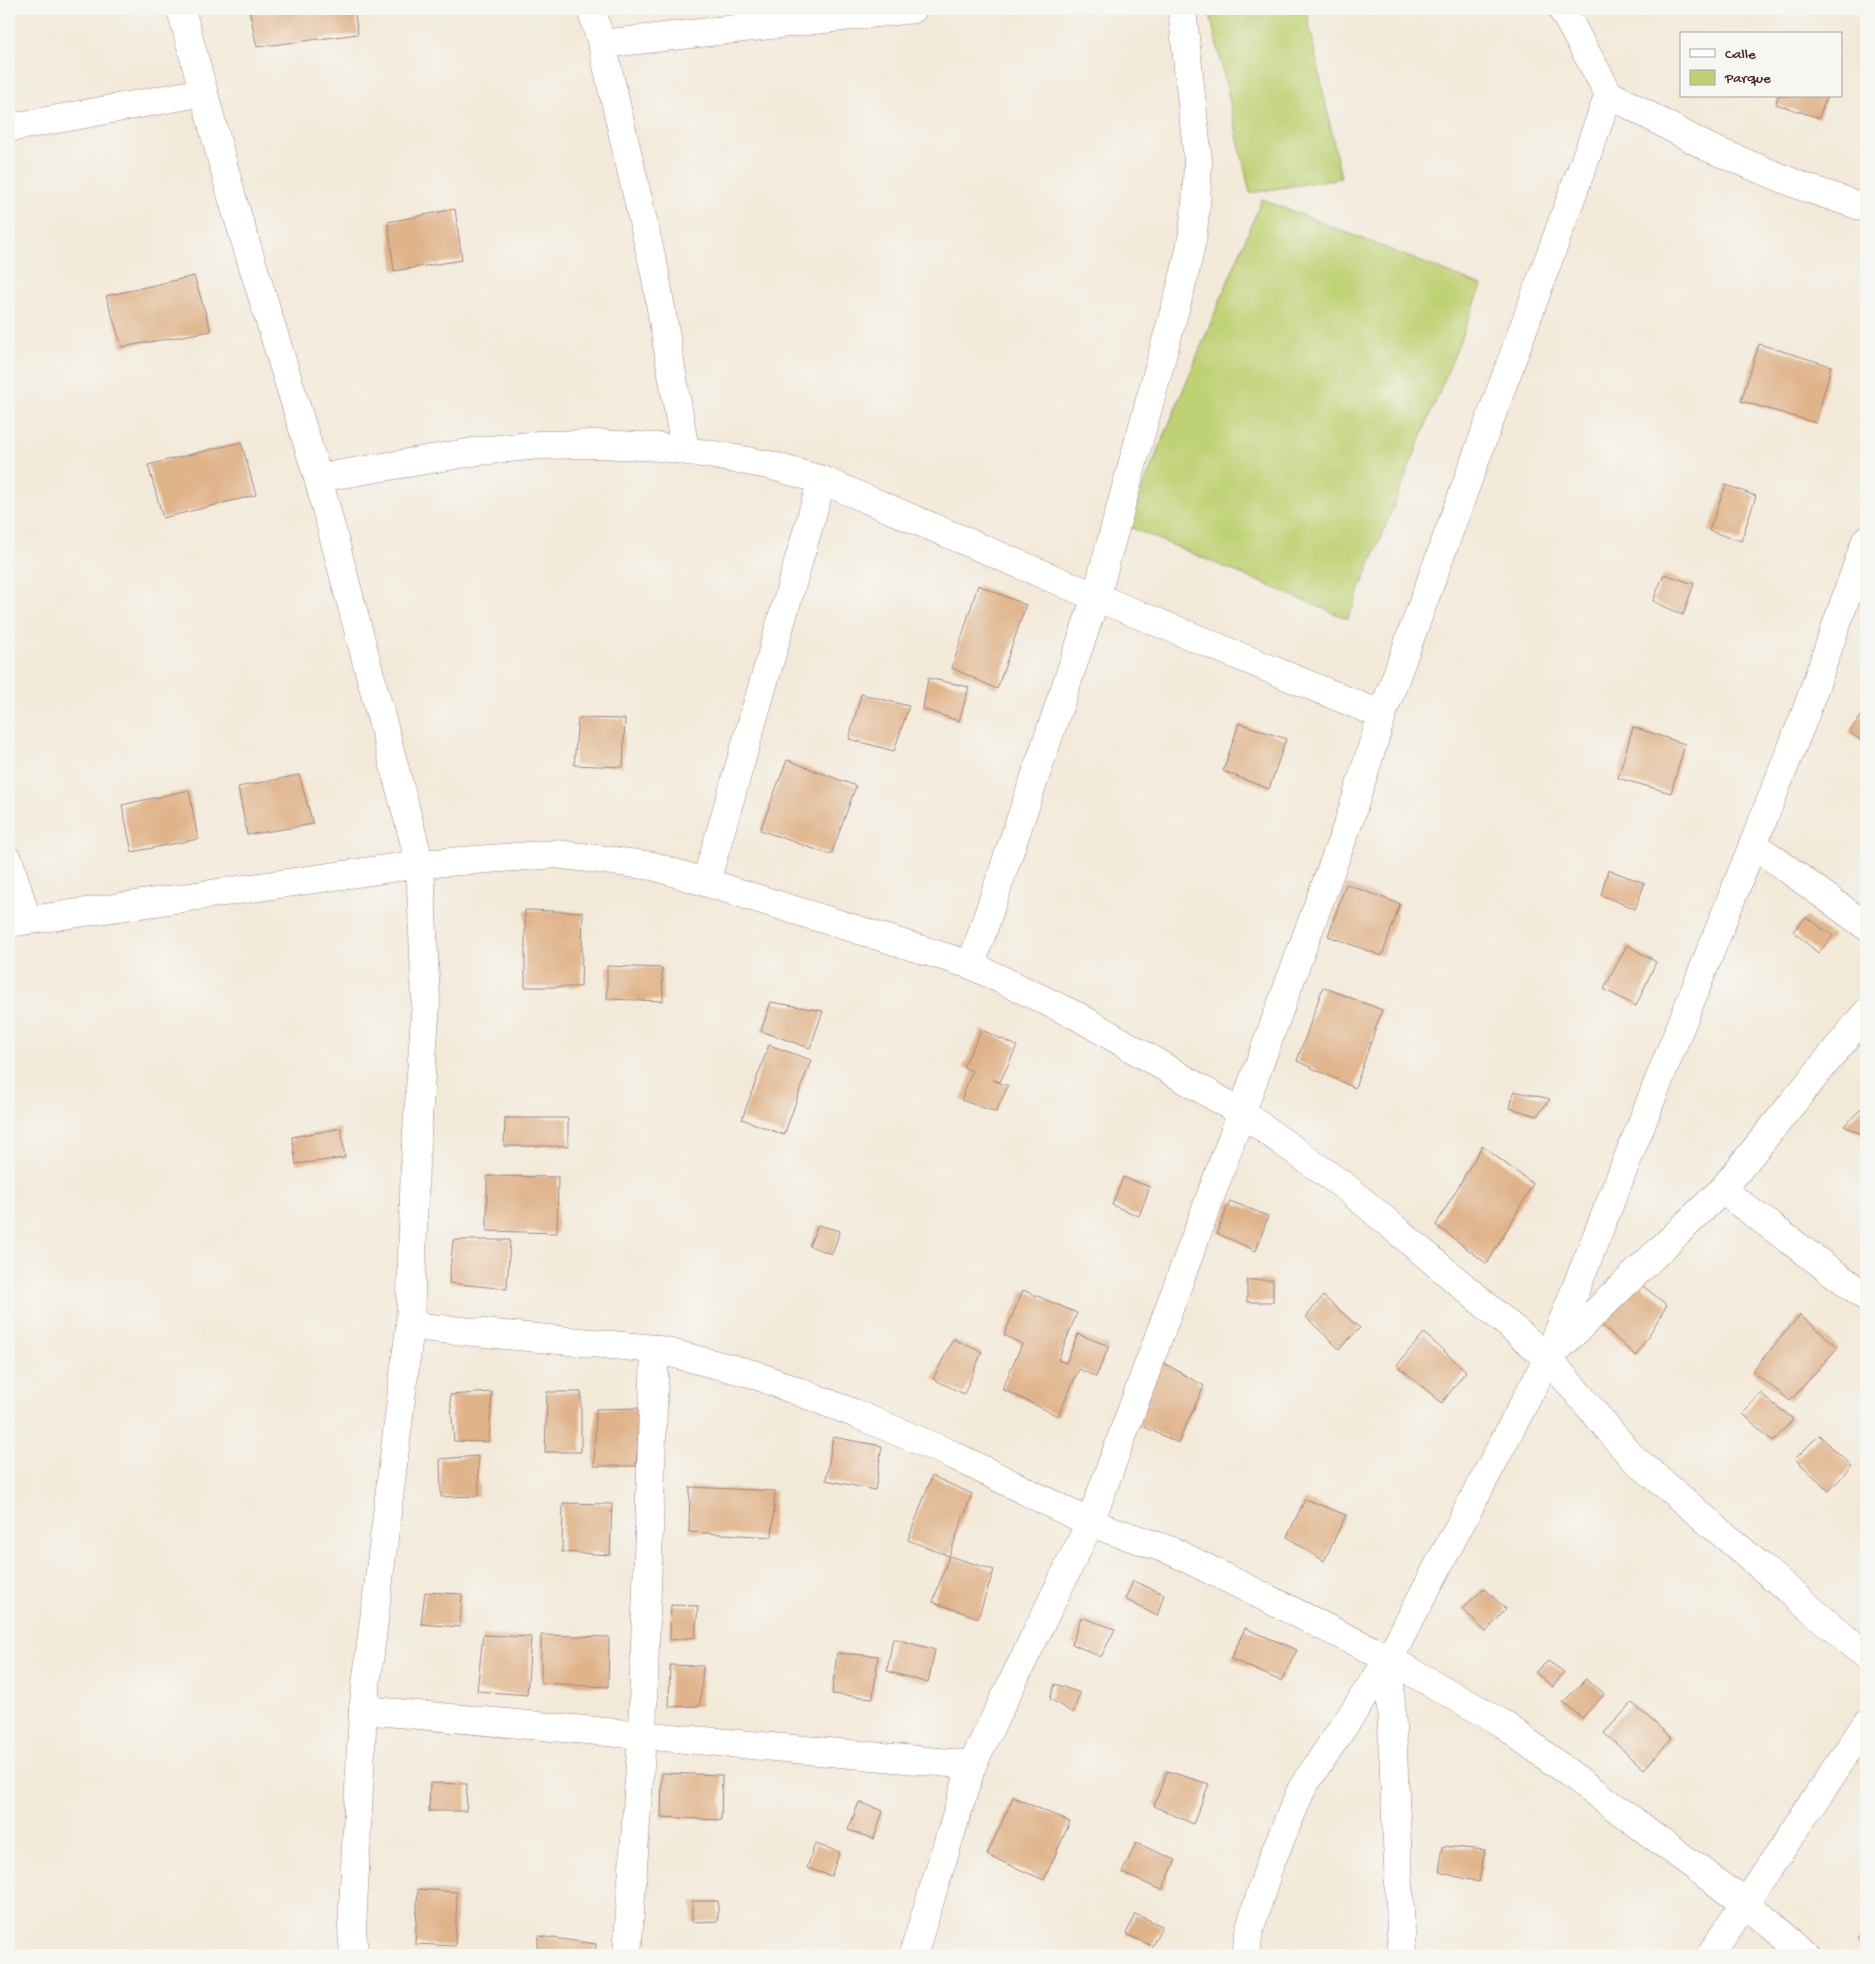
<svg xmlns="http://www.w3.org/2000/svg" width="1875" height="1964" viewBox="0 0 1875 1964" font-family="'Gochi Hand',sans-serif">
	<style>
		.green { fill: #bfd174; stroke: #847850 }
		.building { fill: #e0b48b }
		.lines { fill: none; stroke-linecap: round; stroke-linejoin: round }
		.street-casing { stroke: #9e8482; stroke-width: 29 }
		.street { stroke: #fff; stroke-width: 28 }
	</style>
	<rect width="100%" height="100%" fill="#f6f6f2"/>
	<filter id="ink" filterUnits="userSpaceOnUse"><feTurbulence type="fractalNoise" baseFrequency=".02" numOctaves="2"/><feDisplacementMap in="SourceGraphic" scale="10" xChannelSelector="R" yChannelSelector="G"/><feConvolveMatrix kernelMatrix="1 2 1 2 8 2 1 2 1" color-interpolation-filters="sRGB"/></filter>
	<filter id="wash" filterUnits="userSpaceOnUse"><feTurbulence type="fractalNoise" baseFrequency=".0096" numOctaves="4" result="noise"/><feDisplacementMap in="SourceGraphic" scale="20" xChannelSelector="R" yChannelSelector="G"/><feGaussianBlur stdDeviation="1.12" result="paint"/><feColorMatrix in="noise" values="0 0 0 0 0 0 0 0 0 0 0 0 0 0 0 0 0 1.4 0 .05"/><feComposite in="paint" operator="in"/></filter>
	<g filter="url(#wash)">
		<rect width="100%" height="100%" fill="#f3e9d8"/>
		<g class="green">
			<path d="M1209 9H1306L1341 178 1250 193Z"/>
			<path d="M1262 199 1482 286 1348 619 1127 526Z"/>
		</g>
		<g id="blocks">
			<g class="building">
				<path d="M249 9H354L358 34 257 47Z"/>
				<path d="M1778 96H1827L1819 118 1776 104Z"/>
				<path d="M455 209 462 260 394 271 388 222Z"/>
				<path d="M194 276 211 331 122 347 106 296Z"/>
				<path d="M1759 344 1831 366 1816 423 1741 401Z"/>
				<path d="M241 442 256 495 163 518 148 465Z"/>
				<path d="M1726 485 1756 496 1741 541 1709 531Z"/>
				<path d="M1664 574 1694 584 1683 615 1653 601Z"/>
				<path d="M978 585 1026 605 997 689 952 668Z"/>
				<path d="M928 678 969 687 959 721 923 709Z"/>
				<path d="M861 694 909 706 894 751 849 739Z"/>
				<path d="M1866 709V744L1849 732Z"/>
				<path d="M578 718 625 719 623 767 574 765Z"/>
				<path d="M1239 723 1286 739 1269 789 1223 771Z"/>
				<path d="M1633 727 1685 744 1671 793 1618 778Z"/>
				<path d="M787 760 856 786 831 855 760 830Z"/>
				<path d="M299 775 313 824 247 835 238 787Z"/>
				<path d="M189 790 198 839 132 852 122 805Z"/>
				<path d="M1608 870 1645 883 1635 909 1601 895Z"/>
				<path d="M1346 884 1400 904 1382 956 1328 936Z"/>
				<path d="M525 910 583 912 581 987H525Z"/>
				<path d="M1806 917 1833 936 1818 953 1793 931Z"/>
				<path d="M1627 945 1656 962 1636 1006 1604 989Z"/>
				<path d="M607 966 662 968 663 1001 607 999Z"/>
				<path d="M1323 987 1382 1010 1355 1088 1297 1061Z"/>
				<path d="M771 1002 823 1011 810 1048 761 1031Z"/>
				<path d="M982 1030 1017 1046 1000 1082 993 1080 1008 1086 996 1112 961 1100 972 1071 963 1067Z"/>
				<path d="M769 1045 811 1060 784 1135 742 1119Z"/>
				<path d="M1514 1091 1550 1099 1537 1116 1510 1108Z"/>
				<path d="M1866 1104V1136L1844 1126Z"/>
				<path d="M505 1118H568V1146H504Z"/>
				<path d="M341 1128 345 1158 296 1164 292 1137Z"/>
				<path d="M1482 1146 1533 1184 1487 1264 1436 1225Z"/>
				<path d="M487 1176 558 1177 557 1233 487 1231Z"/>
				<path d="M1123 1177 1150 1187 1139 1216 1112 1205Z"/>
				<path d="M1230 1201 1268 1216 1256 1251 1217 1233Z"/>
				<path d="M818 1225 840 1231 832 1254 809 1246Z"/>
				<path d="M453 1240H510L507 1289 449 1283Z"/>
				<rect x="1247" y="1280" width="26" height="22"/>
				<path d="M1635 1280 1667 1305 1636 1356 1600 1324Z"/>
				<path d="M1023 1290 1077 1313 1058 1360 1066 1363 1078 1334 1109 1346 1096 1377 1079 1369 1058 1416 1002 1389 1022 1344 1004 1335Z"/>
				<path d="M1323 1296 1360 1328 1339 1349 1306 1317Z"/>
				<path d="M1800 1315 1838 1347 1790 1401 1752 1371Z"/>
				<path d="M1424 1333 1466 1371 1442 1403 1397 1365Z"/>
				<path d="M953 1339 982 1352 964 1394 933 1379Z"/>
				<path d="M1162 1362 1204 1386 1178 1443 1134 1422Z"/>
				<path d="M492 1392 489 1442 454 1441 450 1395Z"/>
				<path d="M547 1392H581V1452H545Z"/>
				<path d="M1760 1393 1793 1419 1773 1442 1743 1414Z"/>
				<path d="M640 1408 636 1466H594L596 1409Z"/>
				<path d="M1819 1435 1852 1466 1829 1491 1795 1459Z"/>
				<path d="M833 1437 882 1446 875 1490 826 1480Z"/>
				<path d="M478 1456 479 1496 441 1497 440 1459Z"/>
				<path d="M932 1476 972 1494 949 1556 908 1540Z"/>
				<path d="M690 1487 775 1491 772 1537 689 1532Z"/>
				<path d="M1305 1499 1346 1515 1324 1561 1287 1537Z"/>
				<path d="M563 1503 612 1504 610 1555 562 1552Z"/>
				<path d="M949 1556 994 1570 978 1618 933 1602Z"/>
				<path d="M1133 1581 1164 1594 1157 1616 1125 1599Z"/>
				<path d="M1484 1588 1506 1609 1486 1632 1462 1609Z"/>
				<path d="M425 1592 462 1594 460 1627 421 1624Z"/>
				<path d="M671 1605 698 1606 695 1637 670 1640Z"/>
				<path d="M1081 1617 1115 1629 1101 1657 1072 1644Z"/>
				<path d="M1245 1628 1297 1650 1281 1681 1231 1659Z"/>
				<path d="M483 1635 531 1637 527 1695 477 1691Z"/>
				<path d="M541 1635 609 1637 608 1687 541 1683Z"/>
				<path d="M893 1638 935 1650 928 1683 887 1671Z"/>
				<path d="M837 1653 878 1656 873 1698 832 1694Z"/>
				<path d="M1548 1661 1564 1672 1553 1687 1535 1672Z"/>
				<path d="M670 1665 703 1666 700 1706 669 1707Z"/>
				<path d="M1586 1679 1605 1694 1582 1718 1563 1702Z"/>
				<path d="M1055 1684 1080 1693 1073 1713 1050 1699Z"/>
				<path d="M1632 1703 1672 1738 1644 1769 1604 1733Z"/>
				<path d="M1167 1771 1209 1784 1193 1824 1154 1806Z"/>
				<path d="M662 1773 722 1775 721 1820 661 1817Z"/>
				<path d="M430 1783 467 1784 466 1811H429Z"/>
				<path d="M1013 1797 1070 1822 1044 1880 987 1855Z"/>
				<path d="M859 1802 883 1811 874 1839 848 1830Z"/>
				<path d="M1136 1843 1176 1860 1162 1890 1122 1873Z"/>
				<path d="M815 1844 840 1852 831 1876 807 1868Z"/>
				<path d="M1443 1846 1485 1850 1479 1882 1439 1872Z"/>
				<path d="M418 1889 457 1892 455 1946 415 1944Z"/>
				<path d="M692 1901H718V1921L692 1922Z"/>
				<path d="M1135 1914 1162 1926 1152 1946 1126 1934Z"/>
				<path d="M1866 1932V1948L1858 1939Z"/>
				<path d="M539 1936 596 1944 595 1955H536Z"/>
			</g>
		</g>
	</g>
	<g filter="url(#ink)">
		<use href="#blocks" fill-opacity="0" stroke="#9e8482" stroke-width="1"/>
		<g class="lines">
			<defs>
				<g id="street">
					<path d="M181 9 233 201 318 478 420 864 426 1002 415 1162 410 1326 363 1710 352 1928 354 1955"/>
					<path d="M591 9 602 44 655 273 685 450"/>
					<path d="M1562 9 1609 94 1707 147 1801 186 1866 208"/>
					<path d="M602 44 913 9"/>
					<path d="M9 128 204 92"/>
					<path d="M318 478 479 451 539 445 600 444 660 447 714 455 769 465 822 480 1096 597 1382 715"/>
					<path d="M1753 844 1866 926"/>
					<path d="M9 861 27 920"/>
					<path d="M706 882 822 480"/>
					<path d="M9 923 420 864 556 854 653 866 971 965 1079 1017 1242 1113 1348 1189 1548 1358"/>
					<path d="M971 965 1096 597 1184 276 1192 240 1196 204 1198 161 1182 9"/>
					<path d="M1866 1013 1722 1190 1548 1358 1631 1456 1866 1656"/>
					<path d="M1722 1190 1866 1297"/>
					<path d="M410 1326 655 1349 753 1374 854 1413 953 1455 1090 1523 1172 1551 1389 1659 1500 1722 1744 1903 1807 1955"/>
					<path d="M1389 1659 1402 1955"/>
					<path d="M363 1710 972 1765"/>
					<path d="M627 1955 642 1736 655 1349"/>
					<path d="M913 1955 972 1765 1090 1523 1349 821 1382 715 1609 94"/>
					<path d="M1246 1955 1249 1931 1270 1864 1302 1788 1389 1659 1548 1358 1806 712 1866 540"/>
					<path d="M1710 1955 1866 1724"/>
				</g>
			</defs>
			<use href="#street" class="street-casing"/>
			<use href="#street" class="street"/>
		</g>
	</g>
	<rect width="1875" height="1964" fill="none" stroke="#f6f6f2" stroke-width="30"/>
	<rect x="1680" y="32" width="162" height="65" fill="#f6f6f2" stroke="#b1a0a2"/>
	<rect x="1690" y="49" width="25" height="8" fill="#ffffff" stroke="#b1a0a2"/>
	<text x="1725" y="58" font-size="15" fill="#4a1f2b">Calle</text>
	<rect x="1690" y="70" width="25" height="15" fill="#bfd174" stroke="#b1a0a2"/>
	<text x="1725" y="82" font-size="15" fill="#4a1f2b">Parque</text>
</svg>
